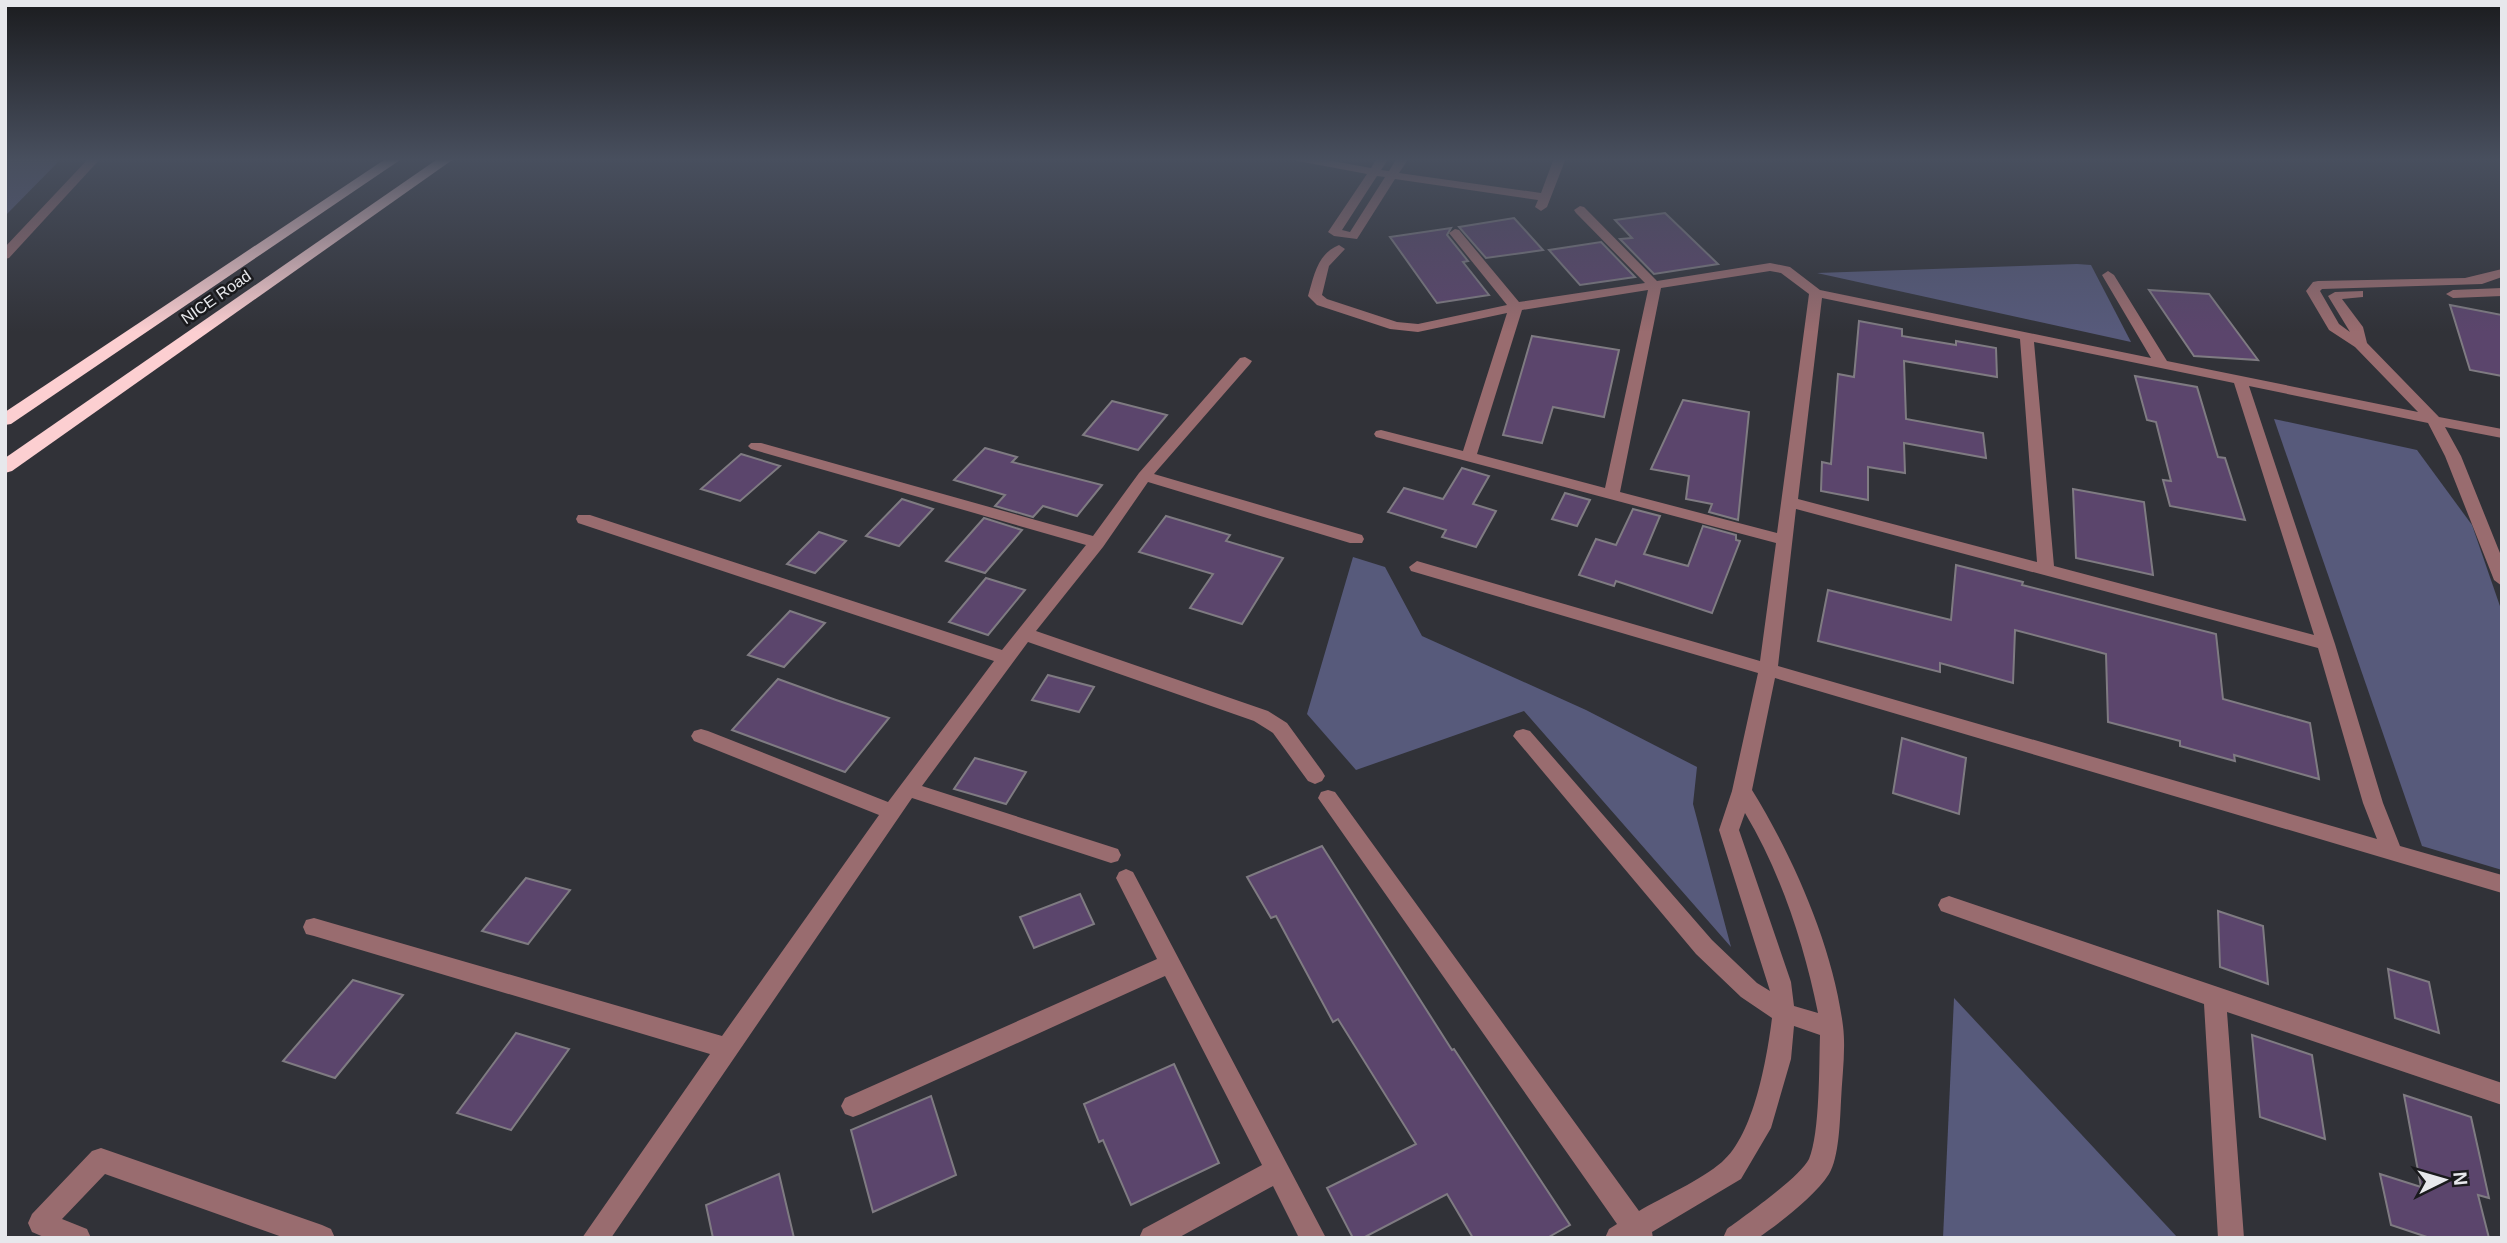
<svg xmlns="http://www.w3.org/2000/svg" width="2507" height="1243" viewBox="0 0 2507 1243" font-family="Arial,sans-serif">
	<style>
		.green { fill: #575a7b }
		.building { fill: #5b456c; stroke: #7f7b82; stroke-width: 2 }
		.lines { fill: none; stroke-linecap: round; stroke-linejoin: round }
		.minor { fill: #996c6f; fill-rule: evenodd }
		.highway { fill: #fccfd1; fill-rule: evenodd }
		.labels { text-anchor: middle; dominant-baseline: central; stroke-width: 5; stroke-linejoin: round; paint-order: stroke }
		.far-street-label { font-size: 16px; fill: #e7e8ec; stroke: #1a1a1d }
	</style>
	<rect width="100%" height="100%" fill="#313238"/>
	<g class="green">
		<path d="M5 158H62L5 216Z"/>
		<path d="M2091 265 2131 342 1817 273 2077 264Z"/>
		<path d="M2274 419 2417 450 2472 525 2502 612V870L2422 846Z"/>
		<path d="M1353 557 1385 567 1422 636 1586 710 1697 767 1693 804 1731 947 1524 711 1356 770 1307 714Z"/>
		<path d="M1954 998 2178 1238H1943Z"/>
	</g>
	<g class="building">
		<path d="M1665 213 1718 264 1654 274 1620 239 1632 238 1615 220Z"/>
		<path d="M1514 218 1543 250 1486 258 1459 227Z"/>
		<path d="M1451 228 1447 235 1468 261 1463 262 1489 295 1437 303 1390 237Z"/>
		<path d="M1601 242 1635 277 1580 285 1549 250Z"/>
		<path d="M2149 290 2209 294 2258 360 2194 356Z"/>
		<path d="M2450 305 2502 315V376L2470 370Z"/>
		<path d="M1859 321 1902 329V336L1956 345V341L1996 348 1997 377 1904 361 1906 419 1983 433 1986 458 1904 443 1905 473 1868 467V500L1821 491 1822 462 1831 464 1838 374 1854 377Z"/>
		<path d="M1532 336 1619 350 1604 417 1553 407 1542 443 1503 435Z"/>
		<path d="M2135 376 2197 387 2218 457 2225 458 2245 520 2170 506 2163 480 2171 481 2156 422 2147 420Z"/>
		<path d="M1683 400 1749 412 1738 520 1709 512 1712 504 1686 499 1689 476 1651 469Z"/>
		<path d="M1112 401 1167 415 1138 450 1083 435Z"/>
		<path d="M985 448 1017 457 1012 462 1102 485 1077 516 1043 506 1033 517 995 506 1005 495 954 480Z"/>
		<path d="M741 454 780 466 740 501 701 489Z"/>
		<path d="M1462 468 1489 476 1473 504 1496 511 1476 547 1442 537 1446 530 1388 512 1404 488 1443 499Z"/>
		<path d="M2073 489 2144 502 2153 575 2076 558Z"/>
		<path d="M1565 493 1590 500 1577 526 1552 519Z"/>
		<path d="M902 499 933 509 899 546 866 536Z"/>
		<path d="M1633 509 1660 516 1644 554 1688 566 1703 526 1736 535V540L1740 541 1712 613 1616 581 1614 586 1579 575 1596 539 1616 545Z"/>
		<path d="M1166 516 1230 535 1226 541 1283 558 1242 624 1190 608 1213 574 1139 552Z"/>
		<path d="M984 518 1022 530 985 573 946 561Z"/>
		<path d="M819 532 846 541 815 573 787 564Z"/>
		<path d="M1956 565 2023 582 2022 585 2216 634 2223 699 2310 723 2319 779 2234 755 2235 761 2180 746V741L2108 722 2106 654 2015 630 2013 683 1940 663V672L1818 641 1828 590 1951 620Z"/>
		<path d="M986 578 1025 590 988 635 949 622Z"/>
		<path d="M790 611 825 623 784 667 748 655Z"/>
		<path d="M1048 675 1094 687 1079 712 1032 700Z"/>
		<path d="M778 679 836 700 889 718 845 772 732 730Z"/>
		<path d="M1902 738 1966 758 1959 814 1893 793Z"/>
		<path d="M975 758 1026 772 1006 804 954 789Z"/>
		<path d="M1322 846 1452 1050 1454 1049 1570 1225 1547 1238H1473L1447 1194 1363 1238H1353L1327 1188 1416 1144 1338 1019 1333 1022 1276 916 1271 918 1247 877Z"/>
		<path d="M526 878 570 890 528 944 482 931Z"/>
		<path d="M1080 894 1094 924 1034 948 1020 917Z"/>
		<path d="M2218 911 2263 926 2268 984 2220 967Z"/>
		<path d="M2388 969 2429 982 2439 1033 2395 1018Z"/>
		<path d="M353 980 403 995 335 1078 283 1061Z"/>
		<path d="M516 1033 569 1049 511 1130 457 1113Z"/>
		<path d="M2252 1035 2312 1055 2325 1139 2260 1117Z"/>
		<path d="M1174 1064 1219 1163 1131 1205 1103 1140 1099 1142 1084 1104Z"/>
		<path d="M2404 1095 2471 1117 2489 1198 2478 1195 2489 1238H2430L2391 1225 2380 1174 2421 1187Z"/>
		<path d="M931 1096 956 1175 873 1212 851 1130Z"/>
		<path d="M779 1174 794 1238H713L706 1205Z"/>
	</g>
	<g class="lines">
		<g class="minor">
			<path d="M89 158H101L9 258 5 259V247Z"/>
			<path d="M1292 158H1316L1371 168 1377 158H1389L1381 170 1389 171 1397 158H1409L1399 173 1541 193 1554 158H1566L1547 207 1541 211 1535 207 1538 200 1395 179 1357 239 1334 236 1328 232 1367 174 1298 161ZM1377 176 1385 177 1350 232 1342 230Z"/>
			<path d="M1580 206 1584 207 1657 281 1770 263 1790 267 1820 290 2151 358 2102 275 2108 271 2114 275 2167 361 2418 412 2355 347 2329 330 2306 291 2313 282 2318 281 2465 278 2502 269V277L2482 284 2322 289 2320 291 2339 324 2350 332 2328 296 2335 292 2363 291V297L2342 299 2363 327 2367 343 2439 417 2502 429V438L2445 427 2461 456 2502 558V586L2494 580 2445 456 2428 423 2249 386 2335 644 2383 803 2400 846 2502 875V893L1775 678 1752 790C1794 858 1833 947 1843 1026 1846 1050 1842 1077 1841 1101 1840 1120 1839 1158 1829 1174 1815 1196 1780 1223 1758 1238H1723L1727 1229C1745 1216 1800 1177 1809 1159 1820 1133 1819 1065 1820 1035L1794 1026 1791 1059 1771 1128 1741 1179 1652 1232 1653 1238H1605L1609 1229 1617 1224 1318 798 1321 792 1328 790 1335 792 1639 1211C1663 1197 1701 1180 1722 1162 1754 1135 1767 1058 1772 1018L1741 997 1696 954 1513 736 1516 731 1523 729 1530 731 1712 940 1757 983 1770 991 1719 830 1732 791 1758 673 1411 571 1409 567 1417 561 1760 661 1776 543 1376 437 1374 434 1376 431 1381 430 1463 451 1507 313 1418 332 1390 329 1317 305 1308 296C1314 276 1317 254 1339 245L1345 249 1329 266 1322 295 1327 299 1397 322 1418 324 1507 305 1449 233 1455 229 1459 230 1519 302 1645 283 1576 213 1574 210ZM1770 271 1781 273 1809 294 1777 533 1620 492 1661 288ZM1648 290 1605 488 1477 454 1522 310ZM1822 298 2020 339 2037 562 1798 499ZM2034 342 2234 383 2314 635 2054 566ZM1796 509 2318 648 2363 803 2377 839 1778 666ZM1745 813C1781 873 1804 944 1818 1013L1794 1006 1791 982 1739 830Z"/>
			<path d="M2502 288V296L2453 298 2446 294 2453 290Z"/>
			<path d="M1245 357 1252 361 1250 364 1154 474 1362 535 1364 539 1362 543H1350L1148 482 1103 547 1036 631 1268 711 1287 723 1322 771 1325 776 1322 781 1315 784 1308 781 1273 733 1254 721 1028 642 922 786 1118 849 1121 855 1118 861 1111 863 912 798 611 1238H582L710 1054 314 936 306 934 303 927 306 920 314 918 722 1036 879 815 694 741 691 736 694 731 701 729 708 731 888 802 994 661 578 523 576 519 578 515H590L1002 650 1086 545 751 449 748 446 751 443H761L1093 536 1139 473 1240 358Z"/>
			<path d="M1126 869 1133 872 1326 1238H1299L1273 1186 1178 1238H1139L1143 1229 1262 1165 1165 976 861 1114 853 1117 845 1114 841 1106 845 1098 1157 959 1116 878 1119 872Z"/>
			<path d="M1949 896 2502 1083V1105L2227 1012 2244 1238H2218L2204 1004 1941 911 1938 905 1941 899Z"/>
			<path d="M101 1148 322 1225 331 1229 335 1238H285L105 1174 62 1219 87 1229 91 1238H46L32 1232 28 1223 32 1214 92 1151Z"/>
		</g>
		<g class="highway">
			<path d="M387 158H403L11 424 5 425V412Z"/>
			<path d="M439 158H455L12 471 5 473V458Z"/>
		</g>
	</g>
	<linearGradient id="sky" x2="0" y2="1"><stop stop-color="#1b1c1f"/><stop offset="0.48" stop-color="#484f5e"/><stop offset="1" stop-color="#484f5e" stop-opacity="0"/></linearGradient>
	<rect width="2507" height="332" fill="url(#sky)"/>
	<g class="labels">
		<g class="far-street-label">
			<text transform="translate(216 297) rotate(-35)">NICE Road</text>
		</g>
	</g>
	<rect width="2507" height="1243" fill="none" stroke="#e7e8ec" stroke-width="14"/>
	<g transform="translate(2444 1180) rotate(85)" stroke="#1a1a1d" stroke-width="5" paint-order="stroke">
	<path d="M0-5L12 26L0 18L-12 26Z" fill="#e7e8ec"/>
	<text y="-10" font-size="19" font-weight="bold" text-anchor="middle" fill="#e7e8ec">N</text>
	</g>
</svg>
